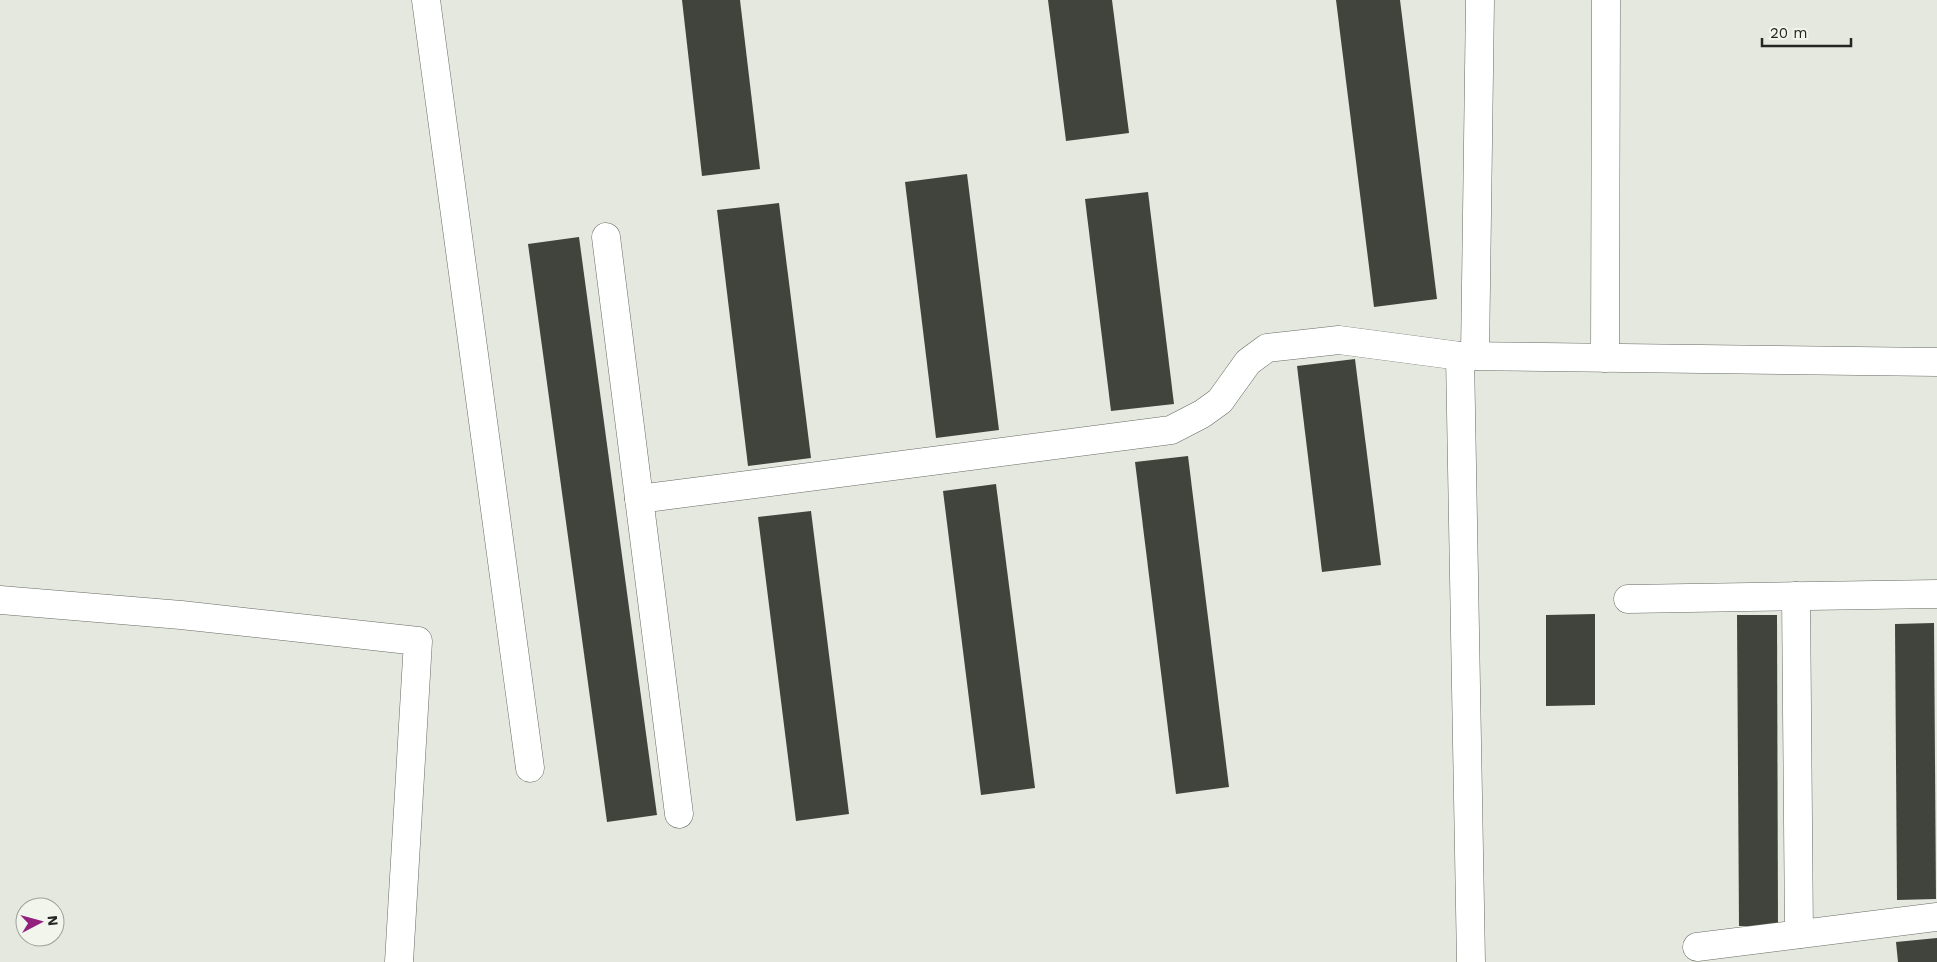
<svg xmlns="http://www.w3.org/2000/svg" width="1937" height="962" viewBox="0 0 1937 962" font-family="'Work Sans',sans-serif">
	<style>
		.building { fill: #41443d }
		.lines { fill: none; stroke-linecap: round; stroke-linejoin: round }
		.minor-casing { stroke: #686b64; stroke-width: 29 }
		.minor { stroke: #fff; stroke-width: 28 }
	</style>
	<rect width="100%" height="100%" fill="#e4e8df"/>
	<g class="building">
		<path d="M682 0H740L760 169 702 176Z"/>
		<path d="M1048 0H1112L1129 133 1066 141Z"/>
		<path d="M1336 0H1400L1437 299 1374 307Z"/>
		<path d="M967 174 999 430 936 438 905 182Z"/>
		<path d="M1148 192 1174 404 1111 411 1085 199Z"/>
		<path d="M779 203 811 458 748 466 717 210Z"/>
		<path d="M579 237 657 815 607 822 528 244Z"/>
		<path d="M1355 359 1381 565 1322 572 1297 366Z"/>
		<path d="M1188 456 1229 787 1176 794 1135 462Z"/>
		<path d="M996 484 1035 788 981 795 943 491Z"/>
		<path d="M811 511 849 814 796 821 758 517Z"/>
		<path d="M1595 614V705L1546 706V615Z"/>
		<path d="M1737 615H1777L1778 926H1739Z"/>
		<path d="M1934 623 1936 899 1897 900 1895 624Z"/>
		<path d="M1937 938V962H1898L1896 942Z"/>
	</g>
	<g class="lines">
		<defs>
			<g id="minor">
				<path d="M426 0 530 768"/>
				<path d="M606 237 679 814"/>
				<path d="M1475 356 1480 0"/>
				<path d="M1605 358 1606 0"/>
				<path d="M639 499 1171 430 1202 414 1220 401 1248 362 1267 348 1339 340 1460 356"/>
				<path d="M1796 596 1799 934"/>
				<path d="M1628 599 1937 594"/>
				<path d="M0 600 181 615 418 641 399 962"/>
				<path d="M1697 947 1937 917"/>
				<path d="M1471 962 1460 356 1937 362"/>
			</g>
		</defs>
		<use href="#minor" class="minor-casing"/>
		<use href="#minor" class="minor"/>
	</g>
	<g transform="translate(40 922) rotate(84)"><circle r="24" fill="#f1f5ec" stroke="#9fa29c"/>
	<path d="M0-4L9 19L0 12L-9 19Z" fill="#93207e"/>
	<text y="-8" font-size="14" font-weight="bold" text-anchor="middle" fill="#252623">N</text>
	</g>
	<path d="M1762 38v8h89v-8" fill="none" stroke="#252623" stroke-width="2.5"/>
	<text x="1770" y="38" font-size="15" fill="#252623" stroke="#f1f5ec" stroke-width="4" paint-order="stroke">20 m</text>
</svg>
